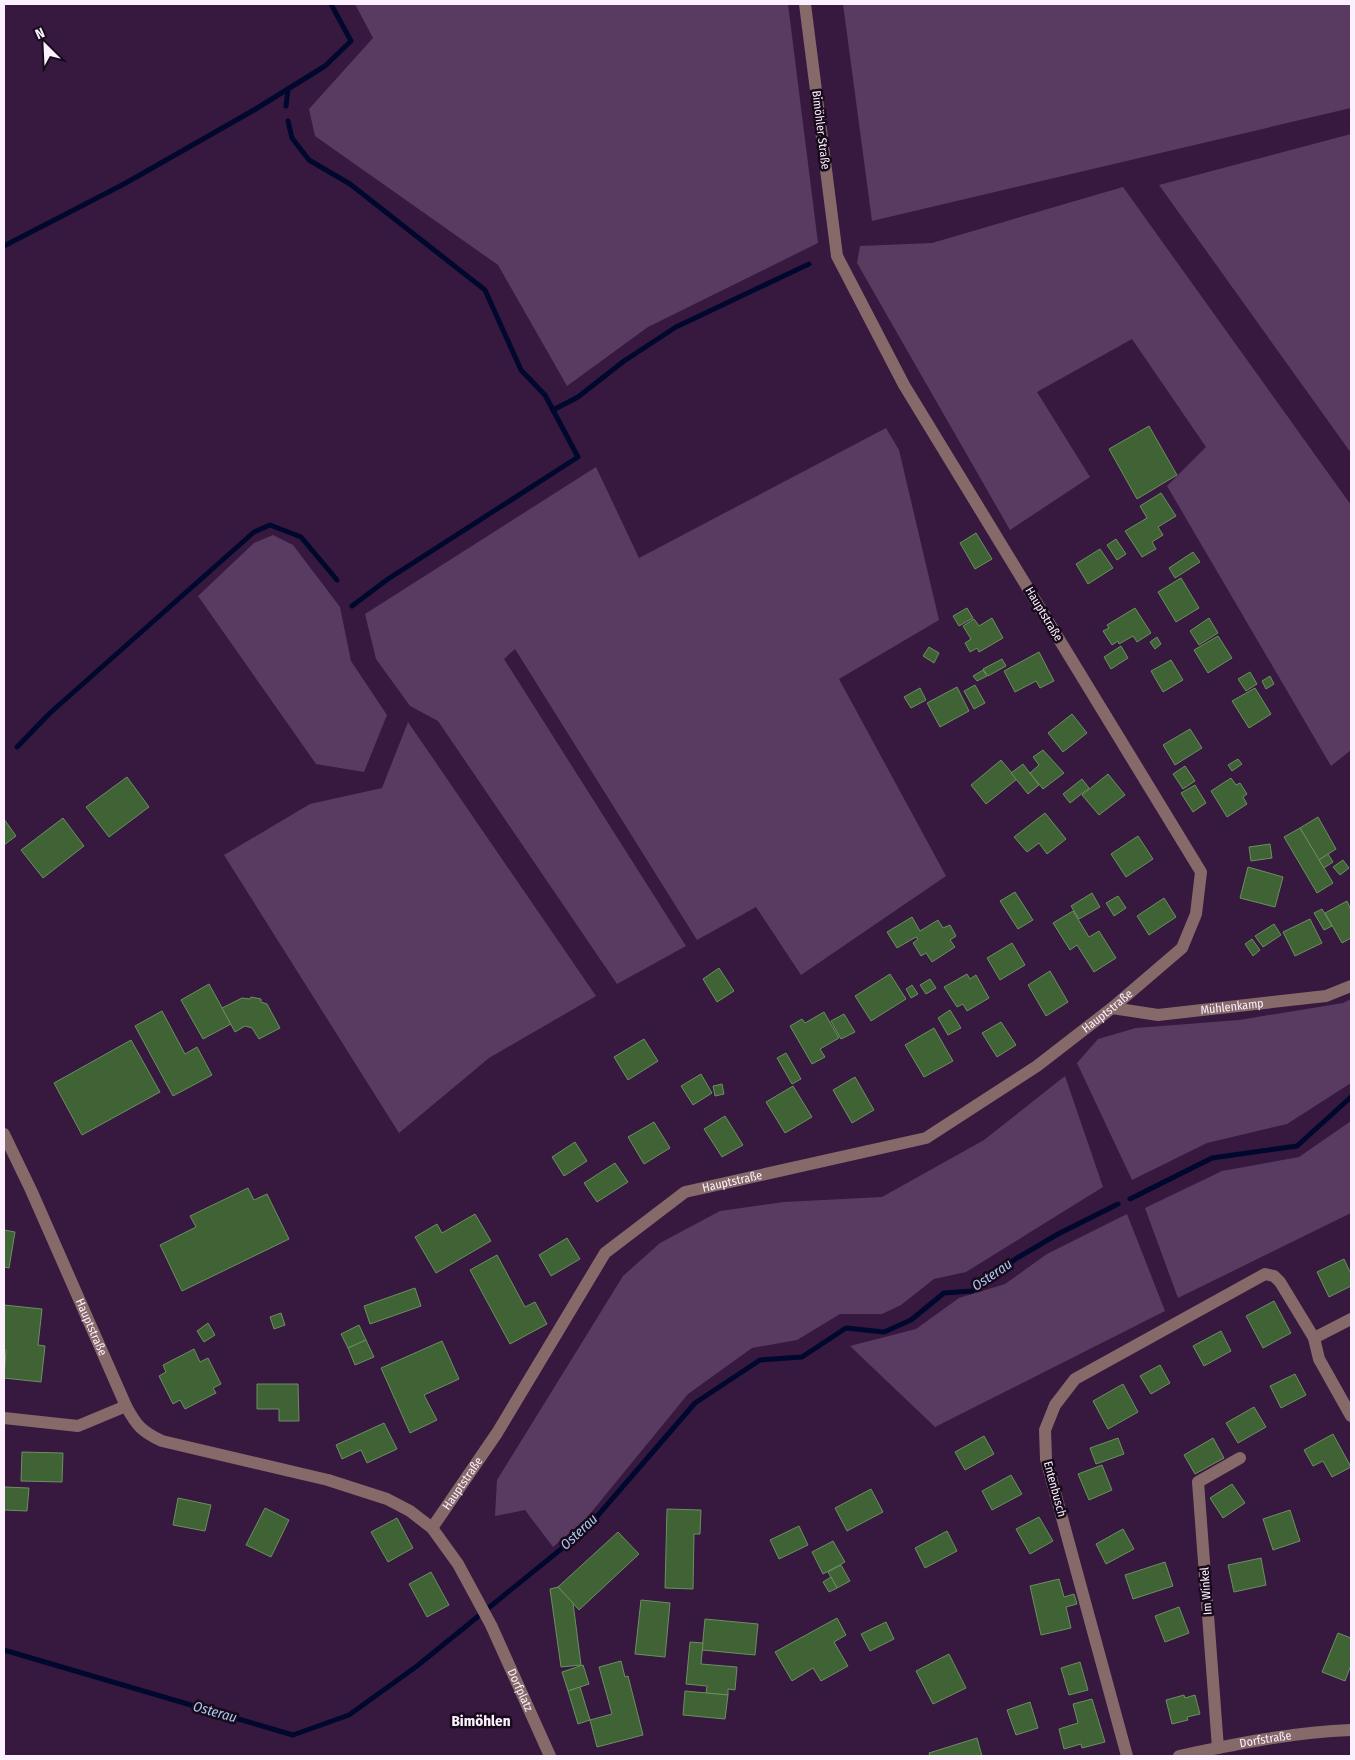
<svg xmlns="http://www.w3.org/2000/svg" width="1355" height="1760" viewBox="0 0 1355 1760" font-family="'Fira Sans Condensed',sans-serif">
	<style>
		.green { fill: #593b61 }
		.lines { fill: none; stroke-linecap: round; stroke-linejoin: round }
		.stream { stroke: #00082e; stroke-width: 5 }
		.building { fill: #406336; stroke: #6b8f60 }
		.minor { stroke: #866969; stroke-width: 12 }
		.tertiary { stroke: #866969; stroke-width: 12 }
		.labels { text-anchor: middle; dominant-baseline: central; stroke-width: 5; stroke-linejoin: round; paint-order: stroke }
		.street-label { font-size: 12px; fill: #fcf0ff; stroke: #170a1b }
		.water-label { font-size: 14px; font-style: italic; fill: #adc8f2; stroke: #170a1b }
		.quarter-label { font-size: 15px; font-weight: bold; fill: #fcf0ff; stroke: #170a1b }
	</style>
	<rect width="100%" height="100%" fill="#37183f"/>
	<g class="green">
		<path d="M355 4H788L818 243 648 327 567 386 498 265 315 136 309 109 373 38Z"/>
		<path d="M843 4H1351V108L872 221Z"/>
		<path d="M1351 134V453L1159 185Z"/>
		<path d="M1123 187 1351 505V750L1331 766 1167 486 1206 447 1132 339 1037 392 1090 477 1010 530 857 263 860 246 932 243Z"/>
		<path d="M886 428 899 450 939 620 839 679 946 876 801 975 756 907 697 940 515 649 504 659 686 946 617 984 438 721 410 706 376 659 365 614 596 467 639 558Z"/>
		<path d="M273 535 293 545 340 607 351 661 387 715 364 772 316 764 198 596 254 543Z"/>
		<path d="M408 722 596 996 489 1058 399 1133 224 855 310 804 382 788Z"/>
		<path d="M1351 999V1083L1287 1124 1207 1143 1132 1180 1077 1063 1098 1039 1136 1028 1239 1020 1343 1003Z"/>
		<path d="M1065 1076 1103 1187 966 1272 934 1279 901 1305 882 1314H840L797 1340 752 1348 688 1394 585 1520 553 1547 525 1510 495 1516 497 1480 623 1276 660 1243 720 1211 784 1202 882 1197 984 1140Z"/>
		<path d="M1351 1121V1213L1178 1298 1145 1208 1222 1171 1299 1157Z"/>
		<path d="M1127 1214 1165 1311 935 1427 850 1346 916 1329 959 1298 1005 1284 1047 1254Z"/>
	</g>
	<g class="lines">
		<g class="stream">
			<path d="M286 106 288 89"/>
			<path d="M288 121 292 138 309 160 350 184 485 290 521 370 545 395 578 457 388 579 352 606"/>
			<path d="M4 246 124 184 254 110 325 66 351 41 331 4"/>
			<path d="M553 410 578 397 624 361 676 327 809 264"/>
			<path d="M17 747 50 713 254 532 270 525 301 537 337 580"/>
			<path d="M1130 1199 1212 1158 1297 1146 1351 1097"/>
			<path d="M4 1650 293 1735 349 1715 417 1666 587 1528 695 1403 760 1360 802 1357 846 1328 884 1332 911 1320 944 1293 972 1291 1017 1258 1058 1234 1118 1204"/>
		</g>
	</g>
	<g class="building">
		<path d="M1149 426 1177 475 1137 499 1109 449Z"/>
		<path d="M1161 493 1176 516 1158 527 1163 535 1152 542 1156 549 1142 557 1125 531 1147 518 1140 506Z"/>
		<path d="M976 533 992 559 975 569 960 543Z"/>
		<path d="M1116 539 1126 554 1117 560 1107 545Z"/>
		<path d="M1100 549 1113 568 1088 584 1076 564Z"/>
		<path d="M1193 552 1200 562 1175 578 1169 568Z"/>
		<path d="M1181 578 1199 608 1176 622 1158 592Z"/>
		<path d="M967 608 973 618 959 626 953 616Z"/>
		<path d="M1135 608 1151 633 1137 642 1133 636 1119 644 1118 641 1112 645 1103 631 1109 628 1107 625Z"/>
		<path d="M992 618 1003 638 979 652 977 648 970 652 965 643 971 639 963 626 974 619 979 626Z"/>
		<path d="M1209 618 1218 633 1199 645 1190 631Z"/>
		<path d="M1218 636 1232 658 1208 673 1194 650Z"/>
		<path d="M1157 637 1161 644 1155 649 1150 642Z"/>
		<path d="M1121 646 1128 658 1111 669 1104 657Z"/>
		<path d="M929 647 939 653 934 663 923 656Z"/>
		<path d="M1039 652 1054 681 1040 688 1036 681 1015 692 1004 671Z"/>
		<path d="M1002 659 1006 666 988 676 983 669Z"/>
		<path d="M1171 660 1183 680 1163 692 1151 671Z"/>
		<path d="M983 670 987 676 977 681 973 676Z"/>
		<path d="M1250 672 1257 684 1246 691 1238 679Z"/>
		<path d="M1270 676 1274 684 1266 689 1262 681Z"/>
		<path d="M975 685 985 703 974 709 964 691Z"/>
		<path d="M957 687 969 711 940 727 927 703Z"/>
		<path d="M920 688 926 700 911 708 904 697Z"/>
		<path d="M1255 688 1271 714 1249 728 1232 701Z"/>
		<path d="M1072 714 1087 733 1063 752 1048 733Z"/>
		<path d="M1190 729 1202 748 1175 765 1163 745Z"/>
		<path d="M1043 750 1064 773 1043 789 1030 773 1039 765 1033 757Z"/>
		<path d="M1238 759 1242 764 1232 771 1228 765Z"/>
		<path d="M1001 760 1017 779 986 804 971 785Z"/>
		<path d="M1023 764 1039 785 1028 794 1011 773Z"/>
		<path d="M1185 766 1195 781 1183 789 1173 774Z"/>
		<path d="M1108 774 1125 795 1099 815 1082 795Z"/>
		<path d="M127 777 149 807 109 837 86 807Z"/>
		<path d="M1231 778 1236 785 1240 783 1247 794 1243 797 1247 804 1227 817 1211 791Z"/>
		<path d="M1082 779 1089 788 1070 803 1063 794Z"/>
		<path d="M1195 785 1206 803 1193 812 1181 793Z"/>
		<path d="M1045 813 1066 839 1047 854 1039 843 1027 852 1014 837Z"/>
		<path d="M1318 817 1336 849 1319 860 1300 828Z"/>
		<path d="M63 818 84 846 43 878 21 850Z"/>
		<path d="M4 819 16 836 4 845Z"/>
		<path d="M1300 828 1333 883 1317 893 1284 837Z"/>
		<path d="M1138 836 1153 859 1126 877 1111 854Z"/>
		<path d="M1270 844 1272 858 1251 861 1249 847Z"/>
		<path d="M1328 854 1333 862 1324 868 1319 860Z"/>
		<path d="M1343 860 1349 868 1340 875 1333 867Z"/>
		<path d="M1248 867 1283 877 1275 907 1240 898Z"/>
		<path d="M1015 892 1033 920 1018 929 1000 901Z"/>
		<path d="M1092 893 1100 907 1079 919 1071 906Z"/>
		<path d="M1118 896 1126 908 1114 916 1106 903Z"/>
		<path d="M1164 898 1176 917 1149 935 1137 916Z"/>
		<path d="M1347 901 1351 910V938L1342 943 1325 913Z"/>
		<path d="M1322 909 1332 926 1324 930 1314 913Z"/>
		<path d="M1073 911 1089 937 1099 931 1116 958 1094 972 1077 945 1070 950 1053 923Z"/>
		<path d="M912 917 920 931 938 920 943 928 950 925 956 936 950 940 955 947 932 962 926 953 921 956 913 943 918 939 916 937 897 948 887 932Z"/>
		<path d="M1310 919 1322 943 1295 956 1283 932Z"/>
		<path d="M1274 924 1281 935 1263 947 1255 936Z"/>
		<path d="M1252 939 1260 950 1253 956 1245 944Z"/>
		<path d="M1012 943 1025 965 1000 980 987 958Z"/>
		<path d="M719 968 734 991 717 1002 703 979Z"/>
		<path d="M1050 971 1068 1002 1046 1016 1028 985Z"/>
		<path d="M890 974 906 999 871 1021 855 996Z"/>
		<path d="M967 974 970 979 976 975 989 998 967 1011 963 1004 957 1007 944 987Z"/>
		<path d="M930 979 936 988 926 994 920 985Z"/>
		<path d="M209 984 231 1024 203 1039 181 1000Z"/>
		<path d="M912 985 918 994 911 998 906 989Z"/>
		<path d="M251 997 261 999V1002L267 1004 280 1028 259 1039 252 1028 245 1026 235 1032 222 1008 242 998 250 999Z"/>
		<path d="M950 1010 961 1028 948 1035 938 1018Z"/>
		<path d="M162 1011 185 1054 197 1047 212 1075 173 1096 135 1026Z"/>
		<path d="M824 1012 839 1038 820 1049 825 1057 812 1064 790 1026 802 1019 805 1023Z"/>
		<path d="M844 1014 855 1032 841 1039 831 1021Z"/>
		<path d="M1001 1022 1016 1045 997 1057 982 1033Z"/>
		<path d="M934 1028 953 1061 924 1077 905 1045Z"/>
		<path d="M644 1039 658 1061 628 1080 614 1057Z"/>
		<path d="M131 1040 160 1092 82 1135 54 1083Z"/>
		<path d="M786 1053 801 1079 792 1084 777 1058Z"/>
		<path d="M701 1074 712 1093 693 1105 681 1086Z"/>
		<path d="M855 1077 874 1110 852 1123 833 1090Z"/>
		<path d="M722 1084 724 1094 715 1096 713 1086Z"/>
		<path d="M793 1086 812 1117 785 1133 766 1102Z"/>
		<path d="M725 1116 743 1145 722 1157 704 1129Z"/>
		<path d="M654 1122 670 1148 644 1164 628 1137Z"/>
		<path d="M575 1142 587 1161 564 1176 552 1157Z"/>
		<path d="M615 1163 628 1182 597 1202 584 1183Z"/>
		<path d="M248 1188 254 1200 267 1194 289 1239 182 1291 160 1245 196 1227 190 1216Z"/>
		<path d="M475 1214 491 1241 436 1273 415 1237 437 1224 442 1233Z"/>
		<path d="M4 1230 15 1232 9 1268 4 1267Z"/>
		<path d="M567 1238 580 1259 551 1276 539 1255Z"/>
		<path d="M497 1255 525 1307 535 1302 547 1324 510 1344 470 1270Z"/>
		<path d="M1344 1259 1351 1274V1286L1329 1297 1317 1272Z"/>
		<path d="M415 1288 421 1306 370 1324 364 1306Z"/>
		<path d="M1274 1301 1291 1333 1263 1348 1246 1316Z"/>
		<path d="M4 1305 42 1309 38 1345 45 1346 41 1382 4 1378 6 1350H4Z"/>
		<path d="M281 1313 285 1325 274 1329 270 1317Z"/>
		<path d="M208 1323 215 1335 204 1342 197 1331Z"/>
		<path d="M359 1325 366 1340 348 1348 341 1334Z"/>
		<path d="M1221 1331 1231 1351 1204 1366 1193 1346Z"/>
		<path d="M366 1340 374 1357 355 1365 348 1348Z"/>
		<path d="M442 1341 459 1379 424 1395 437 1420 410 1433 381 1368Z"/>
		<path d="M194 1349 200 1362 208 1358 221 1384 213 1388 216 1393 185 1409 180 1400 173 1404 159 1376 166 1372 163 1365Z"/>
		<path d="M1160 1365 1170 1383 1151 1394 1140 1376Z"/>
		<path d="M1295 1374 1306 1395 1281 1408 1270 1386Z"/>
		<path d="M257 1384H298L299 1421H279V1409H257Z"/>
		<path d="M1123 1384 1138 1412 1108 1429 1093 1401Z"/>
		<path d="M1254 1407 1266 1427 1238 1443 1226 1423Z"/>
		<path d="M384 1423 397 1449 367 1463 361 1450 342 1459 336 1445Z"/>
		<path d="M1333 1434 1351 1467 1332 1477 1323 1461 1313 1466 1304 1450Z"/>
		<path d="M984 1436 994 1454 965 1470 955 1452Z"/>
		<path d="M1118 1438 1124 1454 1096 1464 1090 1448Z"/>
		<path d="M1213 1438 1224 1458 1195 1474 1184 1455Z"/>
		<path d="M22 1452 63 1453 62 1482 21 1481Z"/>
		<path d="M1102 1465 1112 1490 1089 1500 1078 1474Z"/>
		<path d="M1011 1475 1022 1494 992 1510 982 1491Z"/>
		<path d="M1232 1484 1245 1503 1223 1518 1210 1498Z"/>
		<path d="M4 1487 29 1488 27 1511 4 1510Z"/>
		<path d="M871 1489 883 1512 847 1531 835 1508Z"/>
		<path d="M178 1498 211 1505 205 1531 173 1525Z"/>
		<path d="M265 1508 289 1520 271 1557 246 1545Z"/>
		<path d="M667 1509 701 1510 700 1534H694L693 1589 665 1588Z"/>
		<path d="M1290 1510 1300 1541 1273 1550 1263 1519Z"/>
		<path d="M1039 1517 1053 1541 1030 1554 1016 1529Z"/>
		<path d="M397 1518 413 1548 388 1562 371 1532Z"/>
		<path d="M799 1526 808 1545 779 1559 770 1540Z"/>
		<path d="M1123 1529 1134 1549 1106 1564 1096 1544Z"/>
		<path d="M947 1531 957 1551 925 1568 915 1548Z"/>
		<path d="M618 1532 639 1554 579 1610 558 1587Z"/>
		<path d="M833 1541 845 1562 823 1574 812 1552Z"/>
		<path d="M1261 1558 1266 1585 1234 1592 1228 1565Z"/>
		<path d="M1165 1562 1173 1586 1133 1599 1125 1575Z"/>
		<path d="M841 1565 850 1581 837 1588 828 1572Z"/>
		<path d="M431 1572 449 1605 427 1617 409 1584Z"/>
		<path d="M831 1577 837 1588 829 1592 823 1582Z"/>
		<path d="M1059 1579 1064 1597 1074 1594 1077 1604 1066 1607 1071 1628 1041 1635 1030 1586Z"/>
		<path d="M558 1587 573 1603 581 1665 561 1667 550 1589Z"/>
		<path d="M641 1600 670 1603 665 1657 635 1654Z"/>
		<path d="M1179 1607 1189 1633 1165 1642 1155 1616Z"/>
		<path d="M837 1618 846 1635 834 1642 848 1666 821 1681 813 1668 792 1681 775 1652Z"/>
		<path d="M705 1619 758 1624 755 1655 702 1650Z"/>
		<path d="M886 1622 894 1639 870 1651 861 1634Z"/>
		<path d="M1338 1633 1351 1638V1665L1345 1681 1322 1672Z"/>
		<path d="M690 1642 703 1643 701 1664 737 1667 735 1690 728 1689V1695L706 1693 707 1686 686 1684Z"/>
		<path d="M949 1654 966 1688 933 1704 916 1671Z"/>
		<path d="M621 1661 625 1677 628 1676 643 1735 597 1747 590 1720 612 1714 599 1667Z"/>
		<path d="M1080 1662 1088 1690 1069 1695 1061 1668Z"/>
		<path d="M583 1665 589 1684 568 1691 562 1672Z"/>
		<path d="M580 1687 590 1720 578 1724 568 1691Z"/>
		<path d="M685 1691 728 1695 725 1719 683 1715Z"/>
		<path d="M1184 1695 1185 1698 1195 1695 1200 1714 1187 1717 1188 1720 1172 1724 1166 1700Z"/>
		<path d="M1092 1699 1105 1742 1082 1748 1081 1744 1064 1749 1059 1729 1078 1723 1073 1704Z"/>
		<path d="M1030 1702 1038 1728 1016 1735 1007 1710Z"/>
		<path d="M977 1738 982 1756H930L929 1753Z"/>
	</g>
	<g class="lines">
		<g class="minor">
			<path id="s1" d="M1112 1008 1158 1015 1326 996 1351 986"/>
			<path d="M1314 1338 1351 1319"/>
			<path d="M4 1418 78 1426 126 1406"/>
			<path id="s2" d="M432 1528 497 1433 605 1253 685 1192 926 1138 1037 1066 1112 1008 1182 948 1196 914 1201 872 904 385 837 256 805 4"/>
			<path d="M1218 1748 1198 1482 1240 1458"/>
			<path d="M1127 1756 1046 1459 1045 1430 1055 1405 1075 1379 1265 1274 1274 1276 1280 1282 1314 1338 1319 1359 1351 1416"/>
		</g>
		<g class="tertiary">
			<path id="s3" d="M4 1134 31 1190 126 1406C136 1425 142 1432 162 1441L328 1480 387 1499 410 1511 432 1528 458 1564 491 1625 550 1756"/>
			<path id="s4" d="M1179 1756C1236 1744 1293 1732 1351 1730"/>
		</g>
	</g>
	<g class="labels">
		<g class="street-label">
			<text transform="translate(821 130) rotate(83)">Bimöhler Straße</text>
			<text transform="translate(1044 614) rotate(59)">Hauptstraße</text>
			<text stroke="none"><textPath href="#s1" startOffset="121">Mühlenkamp</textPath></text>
			<text stroke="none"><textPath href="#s2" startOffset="894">Hauptstraße</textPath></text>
			<text stroke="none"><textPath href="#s2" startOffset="474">Hauptstraße</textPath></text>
			<text stroke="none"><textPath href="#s3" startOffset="212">Hauptstraße</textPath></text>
			<text stroke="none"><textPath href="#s2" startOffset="54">Hauptstraße</textPath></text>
			<text transform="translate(1055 1489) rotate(75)">Entenbusch</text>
			<text transform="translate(1206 1591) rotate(-94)">Im Winkel</text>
			<text stroke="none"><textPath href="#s3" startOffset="821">Dorfplatz</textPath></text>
			<text stroke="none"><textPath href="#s4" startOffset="88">Dorfstraße</textPath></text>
		</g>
		<g class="water-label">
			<text transform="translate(992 1275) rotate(-34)">Osterau</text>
			<text transform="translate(579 1532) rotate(-43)">Osterau</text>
			<text transform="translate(215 1712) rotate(16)">Osterau</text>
		</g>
		<g class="quarter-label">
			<text x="481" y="1721">Bimöhlen</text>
		</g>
	</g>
	<rect width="1355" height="1760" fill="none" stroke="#fcf0ff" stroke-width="10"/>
	<g transform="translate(45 45) rotate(336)" stroke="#170a1b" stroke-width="4" paint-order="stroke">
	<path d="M0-4L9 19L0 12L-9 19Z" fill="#fcf0ff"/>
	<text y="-8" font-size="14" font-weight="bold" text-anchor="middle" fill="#fcf0ff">N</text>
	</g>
</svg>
